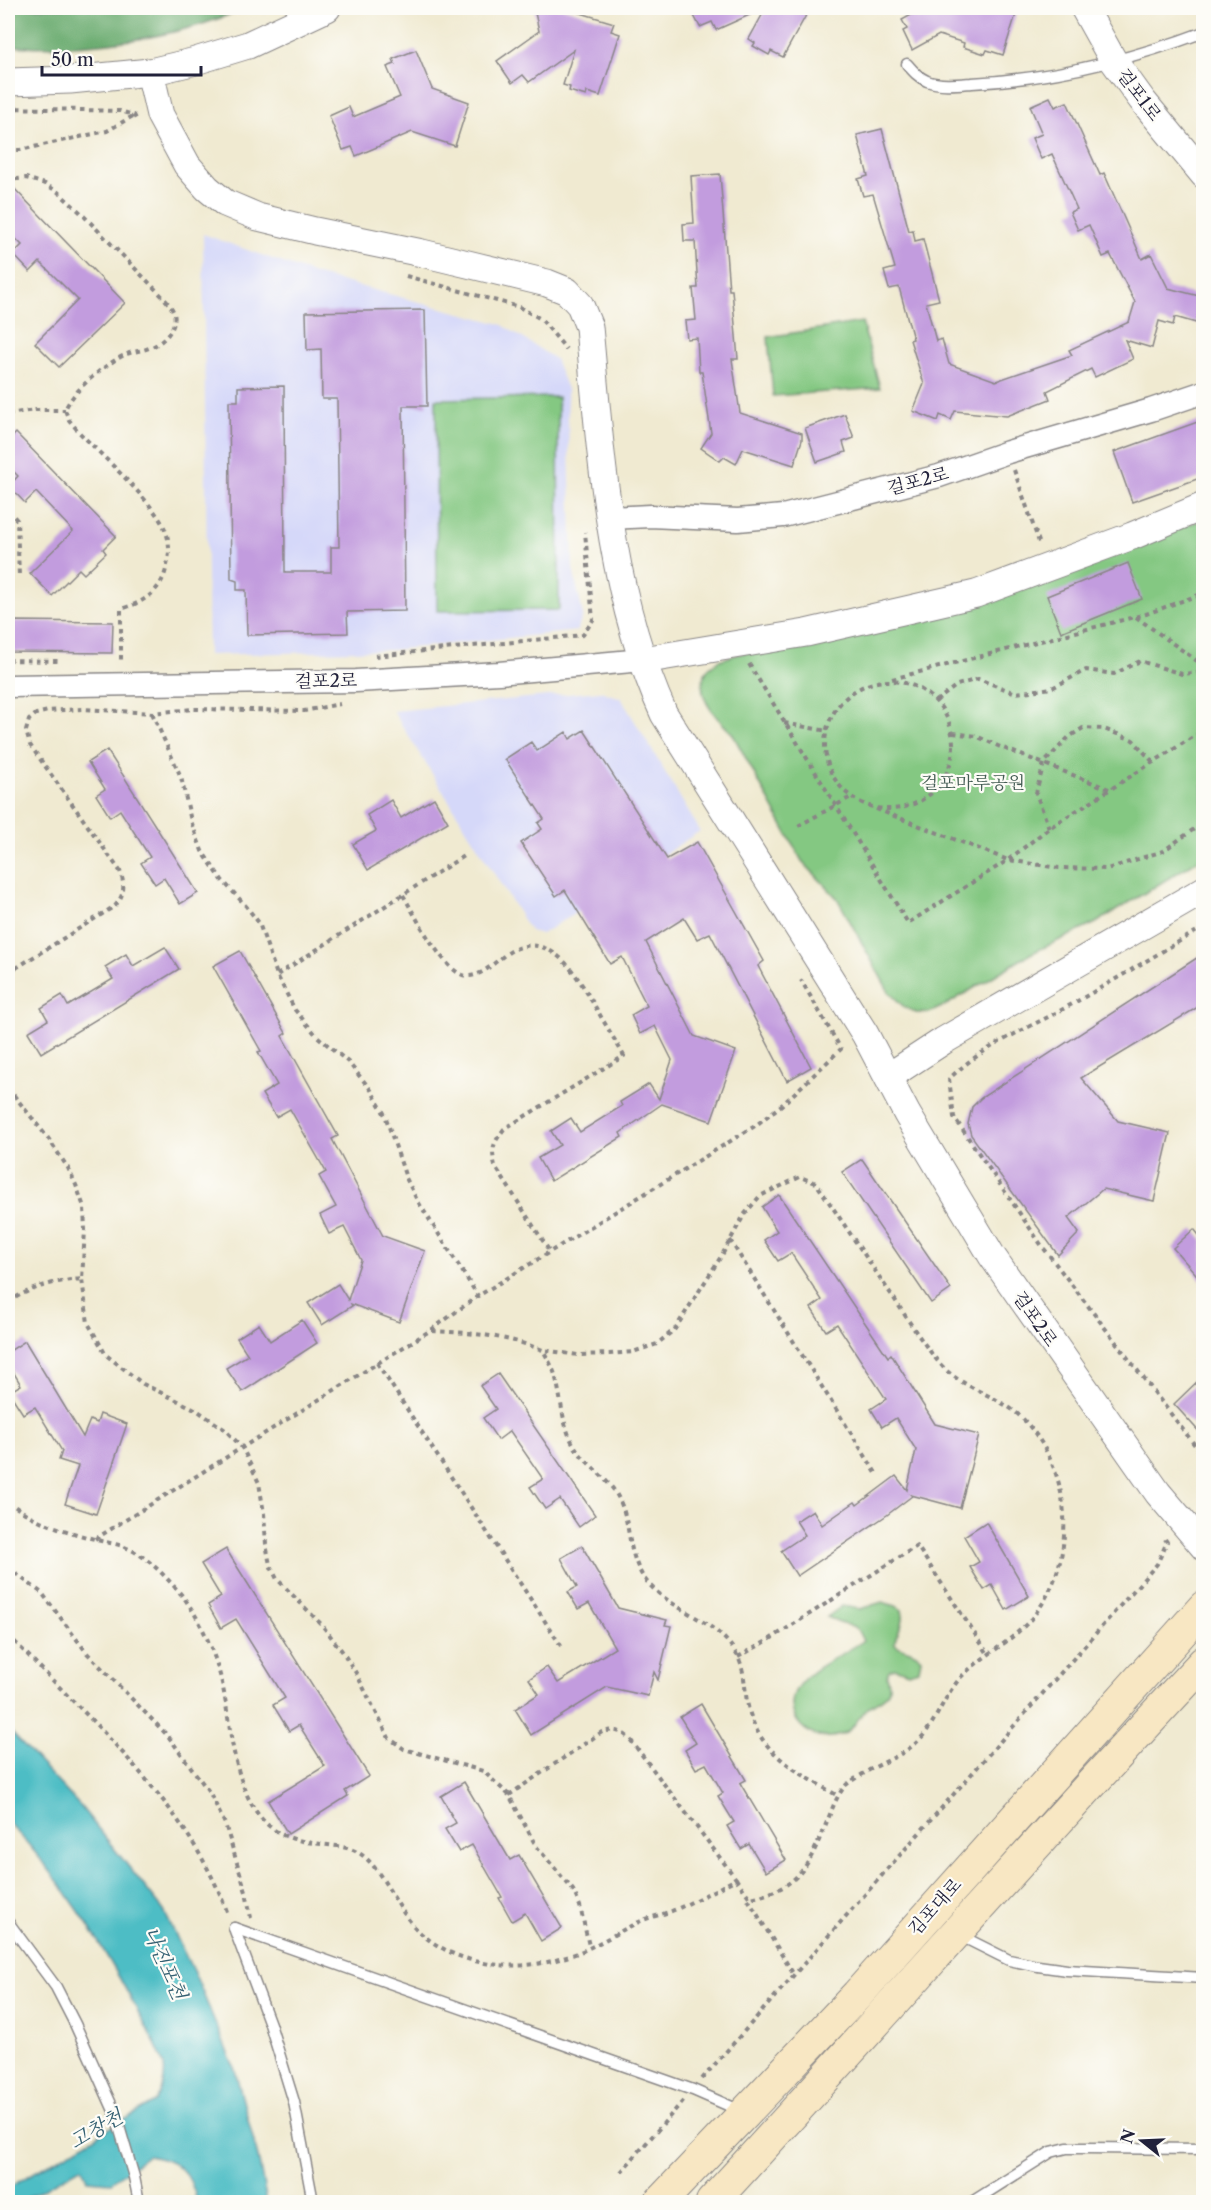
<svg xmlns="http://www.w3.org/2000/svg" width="1211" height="2210" viewBox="0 0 1211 2210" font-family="'Libre Caslon Text','Noto Serif KR',serif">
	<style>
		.built { fill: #d5d8f9 }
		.green { fill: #84c882; stroke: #53755e; stroke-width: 1.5 }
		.forest { fill: #6bac70; stroke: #466756; stroke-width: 1.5 }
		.water { fill: #4ebdc5; stroke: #387080; stroke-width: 1.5 }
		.building { fill: #c29cde }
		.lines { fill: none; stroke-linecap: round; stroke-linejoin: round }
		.service-casing { stroke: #898686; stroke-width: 13 }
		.minor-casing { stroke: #898686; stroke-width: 25 }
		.tertiary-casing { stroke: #898686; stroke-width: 29 }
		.secondary-casing { stroke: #898686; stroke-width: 34 }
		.path { stroke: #898686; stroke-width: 4; stroke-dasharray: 4.5 4.5; stroke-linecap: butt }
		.service { stroke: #fff; stroke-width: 10 }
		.minor { stroke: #fff; stroke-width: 22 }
		.tertiary { stroke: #fff; stroke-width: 27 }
		.secondary { stroke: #f8e7c3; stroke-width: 32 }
		.labels { text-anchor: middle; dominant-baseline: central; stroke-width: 4.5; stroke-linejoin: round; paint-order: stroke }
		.street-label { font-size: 18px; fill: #22223b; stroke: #fdfcf7 }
		.park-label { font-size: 18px; fill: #445c54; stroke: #fdfcf7 }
		.water-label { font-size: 20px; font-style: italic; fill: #346072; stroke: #fdfcf7 }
	</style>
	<rect width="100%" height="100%" fill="#fdfcf7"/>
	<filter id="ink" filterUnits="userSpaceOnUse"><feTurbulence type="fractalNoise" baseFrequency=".0167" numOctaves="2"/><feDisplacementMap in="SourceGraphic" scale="12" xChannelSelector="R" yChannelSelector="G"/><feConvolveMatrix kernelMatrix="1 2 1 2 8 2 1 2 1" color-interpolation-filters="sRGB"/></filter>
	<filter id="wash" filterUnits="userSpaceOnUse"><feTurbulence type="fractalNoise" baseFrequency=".008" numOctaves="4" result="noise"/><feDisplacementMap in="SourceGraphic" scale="24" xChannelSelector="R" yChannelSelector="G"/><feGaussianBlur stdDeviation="1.35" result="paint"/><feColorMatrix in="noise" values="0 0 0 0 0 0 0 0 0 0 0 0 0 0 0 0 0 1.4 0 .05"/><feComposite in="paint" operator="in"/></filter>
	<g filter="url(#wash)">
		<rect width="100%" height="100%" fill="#f0ead1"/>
		<g class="built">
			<path d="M203 234 314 274 501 324 555 359 567 389 573 569 583 615 577 631 391 650 208 655Z"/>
			<path d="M600 691 621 698 700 831 542 934 530 931 393 711Z"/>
		</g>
		<g class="green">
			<path d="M862 322 880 388 773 396 768 337Z"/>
			<path d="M558 397 559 610 437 611 436 399Z"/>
			<path d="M1203 520V857L1096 923 1030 954 946 1005 929 1013H916L903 1006 889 992 837 898 802 861 732 733C716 718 691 693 708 669 710 666 716 663 719 660Z"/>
			<path d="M882 1602 896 1606 902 1610C907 1625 894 1632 895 1644 904 1652 912 1648 921 1658L919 1670 908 1673 895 1668 889 1670 887 1676C894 1697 882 1697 869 1707 858 1715 855 1731 840 1735 809 1746 778 1713 799 1685 815 1665 843 1655 863 1641L857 1629 827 1617 842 1606 860 1609Z"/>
		</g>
		<path class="forest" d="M8 8H245C175 40 84 50 8 46Z"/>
		<path class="water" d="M8 1729 81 1807 164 1911 197 1979 235 2070 258 2157 267 2202H197C191 2172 178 2160 147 2156L111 2182 87 2180 82 2167 20 2202H8V2188L156 2101C162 2090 166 2079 164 2066 161 2052 145 2025 138 2012 102 1944 62 1878 8 1822Z"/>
		<g id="blocks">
			<g class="building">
				<path d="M534 8H564L614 23 611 31 620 34 600 96 587 92 586 96 569 91 570 87 563 85 574 50 529 82 523 75 512 83 497 61 539 31Z"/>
				<path d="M690 8H765L716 30 712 22 700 27Z"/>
				<path d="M766 8H810L783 57 771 51 769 55 753 46 755 43 749 39Z"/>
				<path d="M924 8H1018L1003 55 987 50 985 54 963 47 964 43 939 35 912 50 903 31 907 29 902 20Z"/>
				<path d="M416 50 432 89 469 102 455 146 412 132 356 156 352 147 343 150 329 116 349 107 353 117 400 97 387 67 395 64 393 59Z"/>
				<path d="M1050 97 1055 107 1067 102 1100 175 1104 173 1142 259 1151 254 1168 288 1203 297 1196 323 1175 317 1173 325 1159 321 1152 348 1125 340 1133 359 1095 377 1091 369 1047 391 1050 399 1007 416 955 411 951 420 940 415 938 421 913 411 924 384 910 340 913 339 899 287 889 289 884 271 895 268 873 194 863 196 858 179 868 176 857 135 882 129 909 231 913 230 915 241 923 239 939 300 926 303 936 341 942 339 949 364 996 381 1072 355 1069 350 1129 322 1135 302 1110 254 1103 257 1089 225 1078 230 1070 212 1077 209 1052 154 1041 159 1032 138 1042 134 1030 106Z"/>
				<path d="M720 174 729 290H732L738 359H732L740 413 802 433V440L794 465 743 449 736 464 724 457 720 461 701 448 711 433 702 372H699L697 338 687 339 685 321 696 320 693 288H698L695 241H684L683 224 694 223 691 176Z"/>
				<path d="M8 182 125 303 59 367 35 343 78 300 40 262 30 272 13 254 22 245 8 231Z"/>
				<path d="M425 310 427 406H403L405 611 347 612 348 633 247 635 246 590H237V581L231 579 229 401H238V387L284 386 285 572H331V547H339L337 399H322L321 349 307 350 306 312Z"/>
				<path d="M845 414 854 438 843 442 846 452 817 462 805 428Z"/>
				<path d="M1203 420V477L1132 502 1114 452Z"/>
				<path d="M16 433 116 536 103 549 106 553 84 574 79 569 52 596 30 573 73 531 36 492 25 503 9 486 18 476 8 466V441Z"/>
				<path d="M1128 563 1142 599 1061 632 1047 596Z"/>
				<path d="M8 621 113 622 112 653 8 652Z"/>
				<path d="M584 730 667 859 697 842 764 961 758 966 811 1067 787 1081 710 933 697 939 684 918 646 942 694 1036 736 1051 711 1121 662 1104 620 1133 622 1137 551 1181 538 1158 560 1145 551 1131 571 1118 580 1132 622 1106 620 1102 649 1084 659 1099 672 1060 655 1026 640 1034 631 1015 647 1006 622 957 610 964 565 890 556 896 521 843 542 829 538 823 544 819 505 759 531 742 537 751 566 732 570 739Z"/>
				<path d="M107 750 198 893 180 904 164 878 155 884 141 863 150 857 120 810 110 817 96 795 105 789 88 762Z"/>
				<path d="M434 798 448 822 368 870 353 844 376 831 367 815 391 800 401 818Z"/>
				<path d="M165 947 179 969 41 1053 28 1032 48 1020 41 1008 62 995 68 1006 113 979 105 967 126 954 133 966Z"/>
				<path d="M240 951 286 1033 282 1036 338 1136 332 1139 383 1236 425 1251 399 1322 351 1304 352 1306 322 1325 308 1303 338 1284 348 1300 361 1260 344 1227 329 1234 320 1215 336 1207 319 1176 326 1172 290 1109 276 1117 262 1094 277 1085 258 1052 261 1051 213 966Z"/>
				<path d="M1203 954V1004L1081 1078 1118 1121 1170 1133 1154 1201 1103 1189 1068 1218 1079 1233 1058 1255 971 1135 968 1124 972 1107 981 1098Z"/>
				<path d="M862 1159 951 1289 931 1303 842 1172Z"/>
				<path d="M779 1195 888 1357 891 1354 935 1424 979 1435 960 1508 911 1495 912 1496 887 1515 797 1576 781 1551 805 1535 796 1521 813 1510 822 1525 855 1502 857 1505 896 1476 907 1490 916 1450 896 1418 882 1427 871 1409 886 1399 837 1324 826 1331 811 1308 822 1300 791 1253 778 1261 764 1240 777 1231 762 1207Z"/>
				<path d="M1194 1229 1203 1240V1282L1173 1248Z"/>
				<path d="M302 1320 317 1343 242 1392 226 1368 248 1355 237 1338 259 1324 270 1341Z"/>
				<path d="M25 1341 83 1437 90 1420 97 1423 100 1414 127 1424 96 1514 65 1504 78 1466 59 1460 62 1451 35 1407 23 1414 9 1392 21 1385 8 1363V1352Z"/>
				<path d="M498 1374 595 1515 579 1527 560 1499 545 1509 530 1487 543 1479 510 1431 498 1440 483 1418 496 1409 480 1386Z"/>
				<path d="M1203 1376V1436L1174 1404Z"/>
				<path d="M986 1522 1029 1596 1006 1610 992 1585 984 1590 970 1567 979 1562 964 1536Z"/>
				<path d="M582 1546 618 1608 667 1620 665 1625 671 1626 658 1680 654 1672 648 1696 607 1687 531 1735 515 1709 539 1694 529 1679 547 1667 558 1683 615 1648 589 1603 578 1609 568 1592 577 1587 561 1558Z"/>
				<path d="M226 1549 369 1776 345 1791 348 1796 288 1834 268 1801 325 1766 299 1725 289 1731 273 1705 285 1698 236 1619 221 1628 208 1605 221 1597 201 1564Z"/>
				<path d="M701 1704 746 1780 740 1783 786 1860 766 1872 749 1844 741 1849 727 1826 734 1822 718 1796 723 1793 706 1764 696 1769 685 1750 696 1743 680 1717Z"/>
				<path d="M464 1782 510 1860 519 1855 562 1928 541 1941 525 1913 512 1921 499 1898 502 1897 472 1845 459 1852 445 1829 456 1823 441 1796Z"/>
			</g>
		</g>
	</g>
	<g filter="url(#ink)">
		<use href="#blocks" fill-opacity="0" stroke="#898686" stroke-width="1.5"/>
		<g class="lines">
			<defs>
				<g id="service">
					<path d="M907 64C913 71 918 77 927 81 941 86 958 84 972 83 1051 79 1130 60 1204 32"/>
					<path d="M8 1922 56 1987 75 2024 115 2113 134 2177 139 2202"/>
					<path d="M234 1928 693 2090 741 2111"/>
					<path d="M234 1928 270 2024 294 2102 313 2202"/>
					<path d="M969 1940 1009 1960 1038 1966 1067 1970 1204 1978"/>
					<path d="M972 2202 1051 2152 1067 2148H1085L1204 2149"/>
				</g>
				<g id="minor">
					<path d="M610 518 650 516 738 520 783 516 939 476 1008 452 1151 410 1204 392"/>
					<path d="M8 686 356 681 499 673 643 660"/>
				</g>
				<g id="tertiary">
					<path d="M1084 8 1113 60 1142 100 1204 175"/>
					<path d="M150 72 160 115 187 165 207 188 225 203 258 217 315 231 422 253 547 283 567 291 580 305 589 327C601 457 609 593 664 714L865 1034 907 1114 992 1256 1158 1493 1204 1547"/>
					<path d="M8 82 70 80 150 72 192 62 248 45 327 8"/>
					<path d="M643 660 806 633 976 594 1132 536 1204 506"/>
					<path d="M888 1077 943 1041 1204 890"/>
				</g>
				<g id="secondary">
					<path d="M660 2202 857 1995 1204 1607"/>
					<path d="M712 2202C877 2023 1037 1840 1204 1662"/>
				</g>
			</defs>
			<use href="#service" class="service-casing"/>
			<use href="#minor" class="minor-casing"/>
			<use href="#tertiary" class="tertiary-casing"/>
			<use href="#secondary" class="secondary-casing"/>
			<g class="path">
				<path d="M8 108 120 111 134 115 136 119"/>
				<path d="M8 150H20L107 131 133 116"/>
				<path d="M8 183 10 180 26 178 45 184 58 192 80 212 163 297C166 301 172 307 174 313 178 328 162 344 149 348 142 351 134 351 127 354 107 362 72 391 65 410L69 420 79 432C100 454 158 506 166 532 171 546 169 559 165 573 158 594 141 603 121 609V663"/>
				<path d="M406 276 519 307 541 319 566 349"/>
				<path d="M8 414 35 410H65"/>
				<path d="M1014 470 1040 545"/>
				<path d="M8 510 17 520 19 576"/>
				<path d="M1197 596 1204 607"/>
				<path d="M1136 617 1204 666"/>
				<path d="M375 656 583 635 593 620 585 532"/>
				<path d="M8 660 58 661"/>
				<path d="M749 664 908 923 1008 860 1049 828 1204 730"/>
				<path d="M892 679 1146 614 1204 593"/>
				<circle cx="889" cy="745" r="64"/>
				<path d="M936 701 957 685 978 679 1016 693 1052 688 1086 670 1114 674 1140 661 1182 674 1204 672"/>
				<path d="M152 713 181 777 191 821 202 851 222 880 246 906 259 923 277 975 295 1010 317 1036 348 1062 371 1090 385 1115 406 1178 417 1200 478 1296"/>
				<path d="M784 723 827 731"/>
				<path d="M953 733 976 736 998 746 1109 789"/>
				<path d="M876 809 1008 860 1059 868 1107 869 1163 851 1204 822"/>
				<path d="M798 826 851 797"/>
				<path d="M1049 828 1036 793 1044 763 1069 737 1083 728 1104 729 1133 740 1153 762"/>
				<path d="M403 895C414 913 445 975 467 976 485 977 500 955 515 949 555 932 580 981 596 1008 605 1024 615 1040 624 1056L504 1129C493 1144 491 1148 495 1166L550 1252"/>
				<path d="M1204 927C1157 954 1112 982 1065 1008 1025 1030 981 1047 949 1079L954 1117 1042 1246 1204 1457"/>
				<path d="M8 973 115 906C125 894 125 885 120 871L30 745 26 731 29 720 36 714 48 711 84 709 152 713 193 709 304 711 340 704"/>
				<path d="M277 975 465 855"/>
				<path d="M8 1088 48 1138 68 1168 76 1185 84 1207 85 1230 82 1279 88 1323 106 1355 143 1384 195 1409 224 1429 242 1447 259 1483 264 1513 266 1544 270 1565 277 1579 322 1625 342 1651 356 1673 389 1738 404 1749 483 1771 509 1795 536 1846 573 1890 580 1906 589 1946"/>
				<path d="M730 1240 876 1473"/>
				<path d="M8 1302C32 1287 54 1281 82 1279"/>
				<path d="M432 1331C475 1333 501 1335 543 1350 547 1358 553 1367 555 1375 562 1398 561 1424 574 1445 586 1466 610 1478 620 1501 631 1526 627 1549 642 1575 665 1611 718 1617 738 1657 746 1673 744 1693 749 1710 760 1755 802 1774 838 1796"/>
				<path d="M377 1363 563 1649"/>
				<path d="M8 1501C31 1521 65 1531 94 1539 105 1543 117 1543 127 1548 148 1557 165 1576 180 1593 200 1617 215 1653 222 1683 230 1720 231 1759 247 1795 263 1830 284 1840 321 1844 334 1846 347 1846 359 1853 383 1867 397 1914 423 1935 462 1968 521 1973 569 1956 594 1948 617 1932 641 1921 653 1916 666 1914 679 1908 698 1899 717 1889 736 1879L750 1898C801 1889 810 1862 828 1819 833 1807 837 1795 846 1785 852 1780 860 1776 866 1772 883 1762 906 1754 919 1740 938 1721 944 1693 965 1673 986 1654 1012 1641 1031 1619 1079 1563 1074 1472 1023 1419 1001 1396 965 1390 943 1367 924 1346 909 1321 893 1297 867 1259 842 1221 816 1183L800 1177 760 1196 744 1215 722 1255 675 1329 657 1344 633 1352 609 1354 578 1355 543 1350"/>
				<path d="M95 1539 431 1330 478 1296 755 1126 784 1103 841 1049 801 980"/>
				<path d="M8 1568 42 1593 87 1653 168 1736 210 1793 225 1824 246 1892 251 1918"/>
				<path d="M8 1635C34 1661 59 1687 85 1713 144 1774 198 1833 228 1914"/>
				<path d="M738 1657 767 1641 917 1546 988 1654"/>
				<path d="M509 1795 602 1732C614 1729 620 1730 629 1738L737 1880"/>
				<path d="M748 1899 794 1975"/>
				<path d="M702 2079 1157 1564 1167 1542 1165 1539"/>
				<path d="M621 2172 683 2101"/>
			</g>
			<use href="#service" class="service"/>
			<use href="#minor" class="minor"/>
			<use href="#tertiary" class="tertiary"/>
			<use href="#secondary" class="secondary"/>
		</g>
	</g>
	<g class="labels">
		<g class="street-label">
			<text transform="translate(1139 95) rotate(53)">걸포1로</text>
			<text transform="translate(918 481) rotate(-15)">걸포2로</text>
			<text transform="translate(326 681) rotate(-1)">걸포2로</text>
			<text transform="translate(1035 1319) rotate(55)">걸포2로</text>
			<text transform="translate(935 1907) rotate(-48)">김포대로</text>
		</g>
		<g class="park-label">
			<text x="973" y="783">걸포마루공원</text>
		</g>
		<g class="water-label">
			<text transform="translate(165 1963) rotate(66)">나진포천</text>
			<text transform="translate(96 2129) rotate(-30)">고창천</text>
		</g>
	</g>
	<rect width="1211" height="2210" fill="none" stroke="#fdfcf7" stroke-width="30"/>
	<g transform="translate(1142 2141) rotate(288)" stroke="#fdfcf7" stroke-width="4.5" paint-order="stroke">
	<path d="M0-4.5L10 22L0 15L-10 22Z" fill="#22223b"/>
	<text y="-9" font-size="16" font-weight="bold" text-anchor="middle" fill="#22223b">N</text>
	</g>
	<path d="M42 66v9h159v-9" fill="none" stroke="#22223b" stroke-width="3"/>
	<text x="51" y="66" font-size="18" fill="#22223b" stroke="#fdfcf7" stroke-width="4.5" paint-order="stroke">50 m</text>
</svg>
